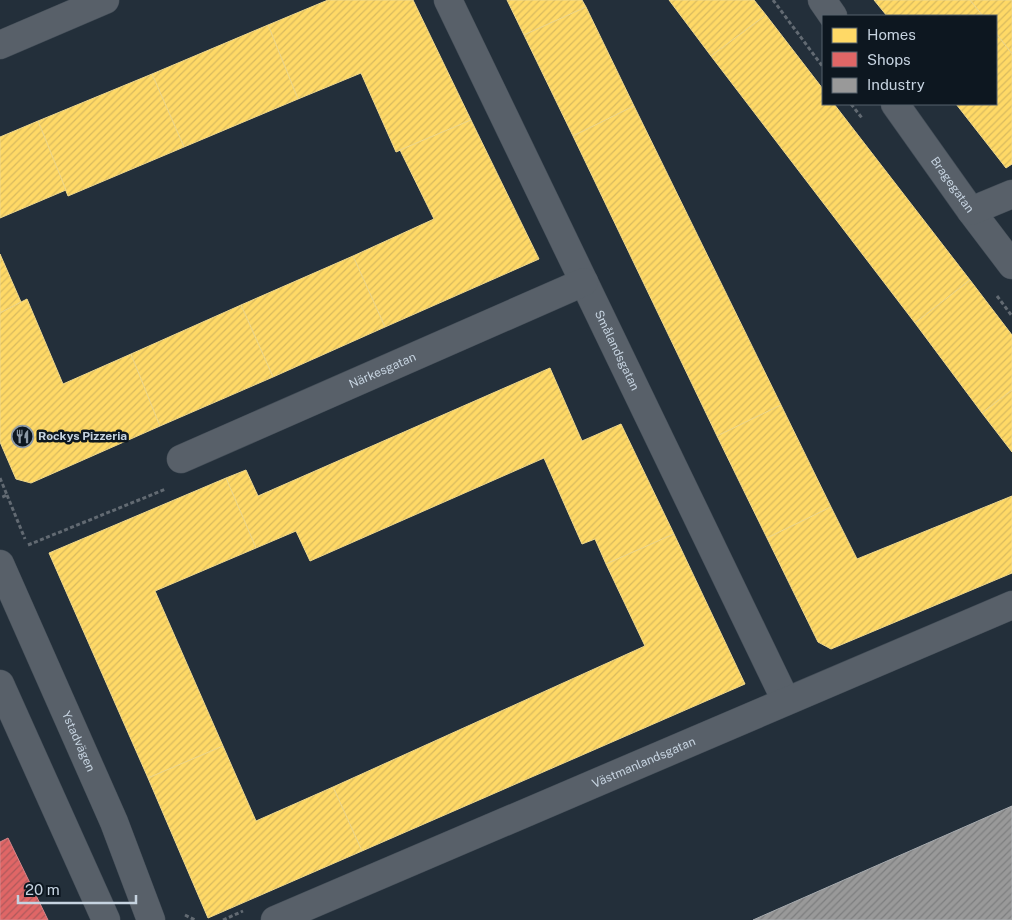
<svg xmlns="http://www.w3.org/2000/svg" width="1012" height="920" viewBox="0 0 1012 920" font-family="'Public Sans',sans-serif">
	<style>
		.homes { fill: url(#homes-hatch); stroke: #eed78b }
		.shops { fill: url(#shops-hatch); stroke: #d8878b }
		.industry { fill: url(#industry-hatch); stroke: #a6aaae }
		.lines { fill: none; stroke-linecap: round; stroke-linejoin: round }
		.street-casing { stroke: #424c56; stroke-width: 29 }
		.secondary-casing { stroke: #424c56; stroke-width: 29 }
		.path { stroke: #626a72; stroke-width: 3; stroke-dasharray: 4 2.5; stroke-linecap: butt }
		.street { stroke: #586069; stroke-width: 28 }
		.secondary { stroke: #586069; stroke-width: 28 }
		.labels { text-anchor: middle; dominant-baseline: central; stroke-width: 5; stroke-linejoin: round; paint-order: stroke }
		.street-label { font-size: 12px; fill: #c6d3e0; stroke: #0d1720 }
		.poi-label { font-size: 12px; font-weight: bold; fill: #c6d3e0; stroke: #0d1720; text-anchor: start }
	</style>
	<defs>
		<pattern id="homes-hatch" width="6" height="6" patternUnits="userSpaceOnUse" patternTransform="scale(1.25)"><rect width="6" height="6" fill="#ffd966"/><path d="M-1 1l2-2M0 6l6-6M5 7l2-2" fill="none" stroke="#d8ba5f"/></pattern>
		<pattern id="shops-hatch" width="6" height="6" patternUnits="userSpaceOnUse" patternTransform="scale(1.25)"><rect width="6" height="6" fill="#e06666"/><path d="M-1 1l2-2M0 6l6-6M5 7l2-2" fill="none" stroke="#ae5a5c"/></pattern>
		<pattern id="industry-hatch" width="6" height="6" patternUnits="userSpaceOnUse" patternTransform="scale(1.25)"><rect width="6" height="6" fill="#999"/><path d="M-1 1l2-2M0 6l6-6M5 7l2-2" fill="none" stroke="#7d7e7f"/></pattern>
	</defs>
	<rect width="100%" height="100%" fill="#232f3a"/>
	<g class="homes">
		<path d="M328 0H413L471 120 396 152 361 73 298 99 268 25Z"/>
		<path d="M507 0H582L586 7 524 35Z"/>
		<path d="M669 0H754L766 15 711 56Z"/>
		<path d="M874 0H970L983 16H887Z"/>
		<path d="M970 0H1012V54L996 33V16H983Z"/>
		<path d="M586 7 634 106 573 136 524 35Z"/>
		<path d="M766 15 823 89V104H834L970 280 915 323 711 56Z"/>
		<path d="M268 25 298 99 184 147 152 74Z"/>
		<path d="M996 33 1012 54V164L1006 168 956 104H996Z"/>
		<path d="M152 74 184 147 68 196 38 121Z"/>
		<path d="M634 106 781 405 717 436 573 136Z"/>
		<path d="M471 120 539 259 385 327 353 256 434 219 400 150Z"/>
		<path d="M38 121 66 190 0 218V137Z"/>
		<path d="M0 254 21 302 0 313Z"/>
		<path d="M353 256 385 327 273 377 241 305Z"/>
		<path d="M970 280 1012 335V390L982 413 915 323Z"/>
		<path d="M27 299 63 384 131 354 160 426 31 483 16 479 0 442V313Z"/>
		<path d="M241 305 273 377 160 426 131 354Z"/>
		<path d="M550 368 582 441 621 424 674 534 606 564 595 539 582 544 544 458 310 561 296 531 256 548 226 478 246 470 258 496Z"/>
		<path d="M1012 390V452L982 413Z"/>
		<path d="M781 405 831 507 767 538 717 436Z"/>
		<path d="M226 478 256 548 155 591 223 746 148 778 49 553Z"/>
		<path d="M1012 496V573L831 649 818 642 767 538 831 507 857 559Z"/>
		<path d="M674 534 745 684 362 851 333 787 645 646 606 564Z"/>
		<path d="M223 746 256 821 333 787 362 851 208 918 148 778Z"/>
	</g>
	<path class="shops" d="M8 838 48 920H0V842Z"/>
	<path class="industry" d="M1012 806V920H753Z"/>
	<g class="lines">
		<defs>
			<g id="street">
				<path id="s1" d="M448 0 786 701"/>
				<path d="M822 0 833 16"/>
				<path d="M0 45 105 0"/>
				<path id="s2" d="M895 104 971 211 1012 265"/>
				<path d="M971 211 1012 194"/>
				<path id="s3" d="M181 459 584 282"/>
				<path id="s4" d="M275 920 1012 605"/>
			</g>
			<g id="secondary">
				<path id="s5" d="M0 564 114 822 151 920"/>
				<path d="M0 684 106 920"/>
			</g>
		</defs>
		<use href="#street" class="street-casing"/>
		<use href="#secondary" class="secondary-casing"/>
		<g class="path">
			<path d="M773 0 823 67"/>
			<path d="M851 104 862 118"/>
			<path d="M997 296 1012 316"/>
			<path d="M0 478 7 495 0 498"/>
			<path d="M7 495 25 539"/>
			<path d="M28 545 166 489"/>
			<path d="M185 915 195 920"/>
			<path d="M223 920 243 911"/>
		</g>
		<use href="#street" class="street"/>
		<use href="#secondary" class="secondary"/>
	</g>
	<defs>
		<symbol id="restaurant-ring" viewBox="-11 -11 22 22"><circle r="9.5" fill="#0d1720" stroke="#8d9aa6" stroke-width="1.5"/><path d="M-5-6h1v4h1v-4h1v4h1v-4h1v5L-1.5 .5V6h-2V.5L-5-1ZM5-6V6H3V1.5H1.5Q1.5-4 5-6Z" fill="#8d9aa6"/></symbol>
	</defs>
	<g fill-rule="evenodd">
		<use href="#restaurant-ring" x="10" y="424" width="25" height="25"/>
	</g>
	<g class="labels">
		<g class="street-label">
			<text stroke="none"><textPath href="#s2" startOffset="99">Bragegatan</textPath></text>
			<text stroke="none"><textPath href="#s1" startOffset="389">Smålandsgatan</textPath></text>
			<text stroke="none"><textPath href="#s3" startOffset="220">Närkesgatan</textPath></text>
			<text stroke="none"><textPath href="#s5" startOffset="194">Ystadvägen</textPath></text>
			<text stroke="none"><textPath href="#s4" startOffset="401">Västmanlandsgatan</textPath></text>
		</g>
		<g class="poi-label">
			<text x="38" y="436">Rockys Pizzeria</text>
		</g>
	</g>
	<rect x="822" y="15" width="175" height="90" fill="#0d1720" stroke="#57626d"/>
	<rect x="832" y="28" width="25" height="15" fill="#ffd966" stroke="#57626d"/>
	<text x="867" y="40" font-size="15" fill="#c6d3e0">Homes</text>
	<rect x="832" y="52" width="25" height="15" fill="#e06666" stroke="#57626d"/>
	<text x="867" y="65" font-size="15" fill="#c6d3e0">Shops</text>
	<rect x="832" y="78" width="25" height="15" fill="#999999" stroke="#57626d"/>
	<text x="867" y="90" font-size="15" fill="#c6d3e0">Industry</text>
	<path d="M18 895v8h118v-8" fill="none" stroke="#c6d3e0" stroke-width="2.5"/>
	<text x="25" y="895" font-size="15" fill="#c6d3e0" stroke="#0d1720" stroke-width="4" paint-order="stroke">20 m</text>
</svg>
